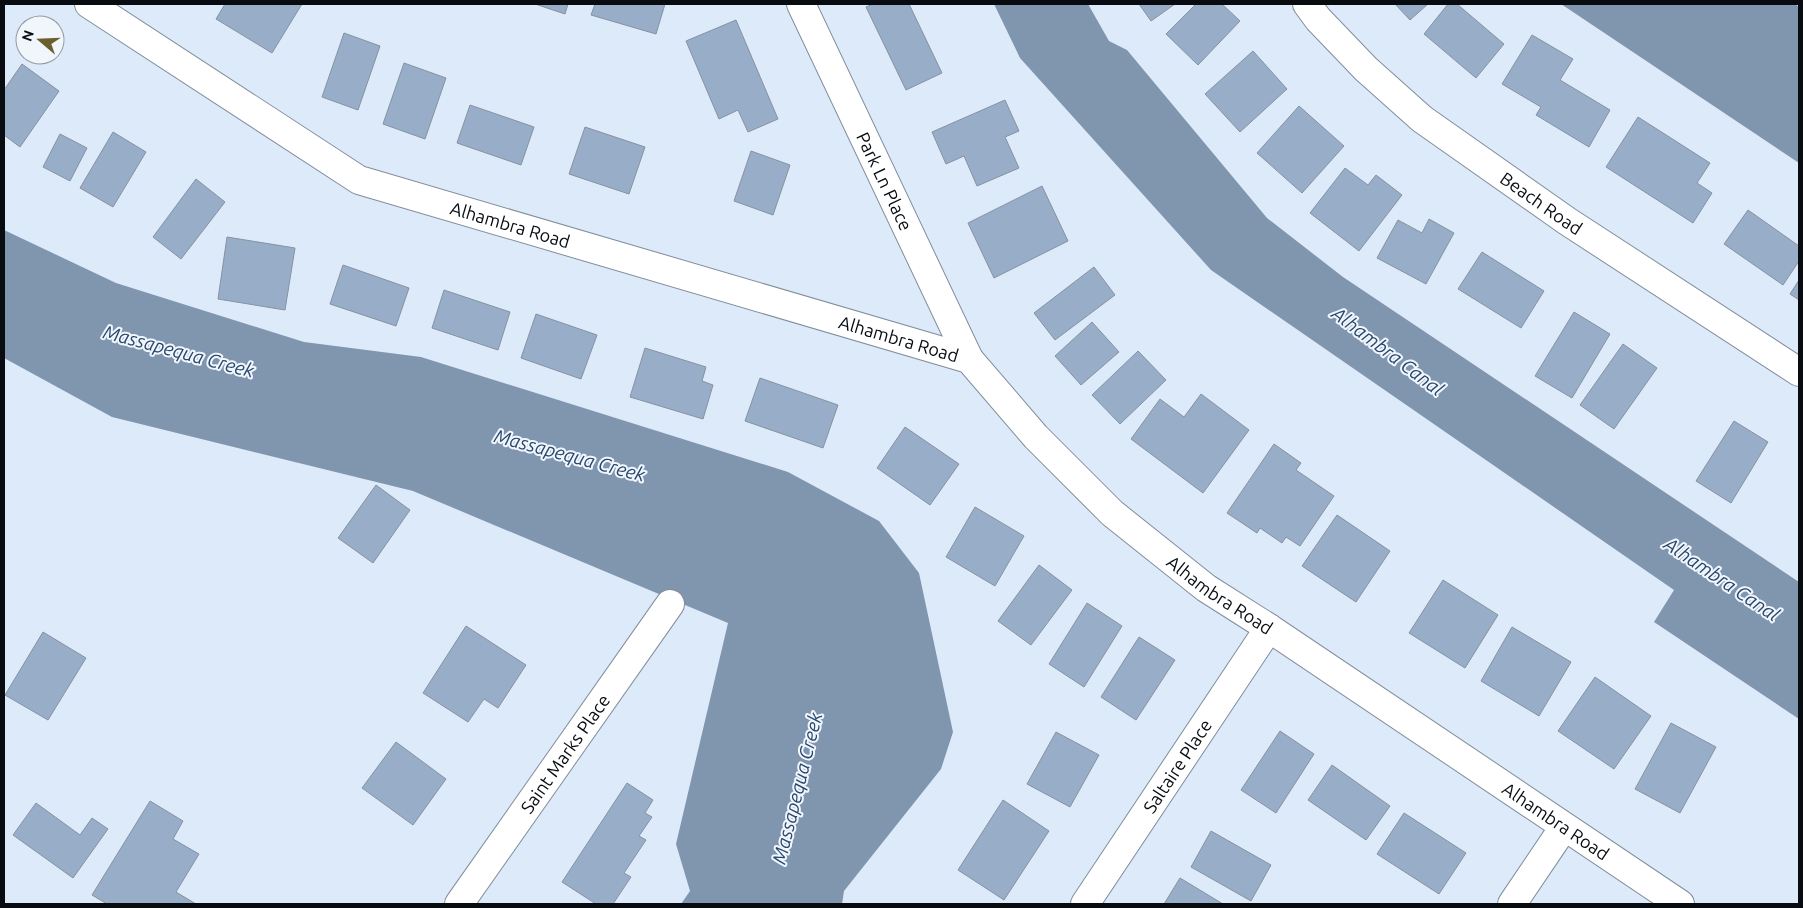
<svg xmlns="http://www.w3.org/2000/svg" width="1803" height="908" viewBox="0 0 1803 908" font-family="Ubuntu,sans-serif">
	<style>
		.water { fill: #8095ae }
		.building { fill: #98adc7; stroke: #8692a0 }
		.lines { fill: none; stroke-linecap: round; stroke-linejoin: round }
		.minor-casing { stroke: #828e9c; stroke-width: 30 }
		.minor { stroke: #fff; stroke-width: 28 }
		.labels { text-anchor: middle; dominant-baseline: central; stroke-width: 4; stroke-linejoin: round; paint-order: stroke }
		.street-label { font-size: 18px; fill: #080c11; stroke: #f1f6fd }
		.water-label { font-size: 19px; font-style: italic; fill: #27476c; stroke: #f1f6fd }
	</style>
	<rect width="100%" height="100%" fill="#ddeafa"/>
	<g class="water">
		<path d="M994 4H1088L1109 41 1127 50 1267 218 1343 277 1799 582V719L1654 622 1674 590 1211 270 1020 58Z"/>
		<path d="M1561 4H1795L1799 7V163Z"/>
		<path d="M4 230 116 283 304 342 421 357 788 472 879 521 919 573 953 732 941 769 844 891 842 904H681L690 891 676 844 728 623 413 491 112 417 4 358Z"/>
	</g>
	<g class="building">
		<path d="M225 4H302L272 53 216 19Z"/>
		<path d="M535 4H568L565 14Z"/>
		<path d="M595 4H665L656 34 591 15Z"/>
		<path d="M873 4H909L942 73 906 90 866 7Z"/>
		<path d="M1139 4H1175L1151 21Z"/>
		<path d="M1196 4H1222L1240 21 1198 65 1166 34Z"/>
		<path d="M1395 4H1428L1410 20Z"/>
		<path d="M1448 4H1457L1504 44 1476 78 1424 34Z"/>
		<path d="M736 20 778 119 748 132 738 110 719 119 686 41Z"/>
		<path d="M344 33 380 46 358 110 322 97Z"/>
		<path d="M1532 35 1573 59 1560 80 1610 110 1589 147 1536 115 1541 107 1502 84Z"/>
		<path d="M1253 51 1287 89 1240 132 1205 94Z"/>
		<path d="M404 63 446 78 425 139 383 124Z"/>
		<path d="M22 64 59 91 20 147 4 135V90Z"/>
		<path d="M1005 100 1019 131 1005 137 1019 168 977 186 964 156 946 164 932 132Z"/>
		<path d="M470 105 534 127 521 165 457 143Z"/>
		<path d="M1299 106 1344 146 1302 193 1257 153Z"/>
		<path d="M1638 117 1710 163 1697 183 1712 193 1693 223 1606 167Z"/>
		<path d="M585 127 645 147 629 194 569 174Z"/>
		<path d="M113 132 146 152 113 207 80 188Z"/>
		<path d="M60 134 87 148 70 181 43 167Z"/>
		<path d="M751 151 790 165 773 215 734 201Z"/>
		<path d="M1345 168 1368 185 1376 175 1402 195 1359 251 1310 213Z"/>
		<path d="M196 179 225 202 181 259 153 237Z"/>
		<path d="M1042 186 1068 241 994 278 968 223Z"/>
		<path d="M1748 210 1799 246V261L1783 285 1724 244Z"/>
		<path d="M1429 219 1454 233 1426 284 1377 258 1398 220 1422 233Z"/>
		<path d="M227 237 295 248 285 310 218 299Z"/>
		<path d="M1482 252 1544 291 1521 328 1458 289Z"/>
		<path d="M343 265 409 288 396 326 330 304Z"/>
		<path d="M1094 267 1115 295 1055 340 1034 313Z"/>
		<path d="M1799 280V300L1790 294Z"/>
		<path d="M444 290 510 312 498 350 432 328Z"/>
		<path d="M1574 312 1610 334 1572 398 1535 376Z"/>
		<path d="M536 314 597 335 581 379 521 358Z"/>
		<path d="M1092 322 1119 352 1081 385 1055 356Z"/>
		<path d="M1623 344 1657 368 1614 429 1580 405Z"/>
		<path d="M645 348 706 367 702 381 713 385 703 419 630 397Z"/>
		<path d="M1138 351 1166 380 1120 424 1092 395Z"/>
		<path d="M760 378 838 405 823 448 745 421Z"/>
		<path d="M1201 394 1249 430 1203 493 1131 439 1160 399 1184 417Z"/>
		<path d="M1734 421 1768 442 1731 503 1696 481Z"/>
		<path d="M905 427 959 464 930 505 877 468Z"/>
		<path d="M1274 444 1301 463 1296 470 1334 496 1300 546 1286 537 1282 543 1260 528 1257 533 1227 513Z"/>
		<path d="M376 485 410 510 373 563 338 538Z"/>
		<path d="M975 507 1024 536 995 586 946 557Z"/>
		<path d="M1337 515 1390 551 1356 602 1302 566Z"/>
		<path d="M1039 565 1072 590 1031 645 998 621Z"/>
		<path d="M1443 580 1498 615 1465 668 1409 633Z"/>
		<path d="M1087 603 1122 626 1084 687 1049 664Z"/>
		<path d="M466 626 526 665 498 708 484 699 468 722 423 693Z"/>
		<path d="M1512 627 1571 662 1539 716 1481 681Z"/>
		<path d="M43 632 86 658 48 720 5 695Z"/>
		<path d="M1139 637 1175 660 1136 720 1101 697Z"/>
		<path d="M1595 677 1651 716 1614 769 1558 731Z"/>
		<path d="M1671 723 1716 747 1680 813 1635 789Z"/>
		<path d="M1280 731 1314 754 1276 813 1241 790Z"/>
		<path d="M1056 732 1099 755 1070 807 1027 784Z"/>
		<path d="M396 742 446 779 413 825 362 788Z"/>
		<path d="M1332 765 1390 806 1366 840 1308 800Z"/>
		<path d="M627 783 653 800 645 813 652 817 639 836 646 840 624 873 631 877 613 904H596L562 882Z"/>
		<path d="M1003 800 1049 831 1004 900 958 870Z"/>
		<path d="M150 801 183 821 173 839 199 854 176 892 196 904H107L92 895Z"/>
		<path d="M36 803 80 835 92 818 108 829 73 878 13 835Z"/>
		<path d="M1404 813 1466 853 1439 894 1377 854Z"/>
		<path d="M1211 831 1271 865 1251 901 1191 867Z"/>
		<path d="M1180 878 1223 904H1164Z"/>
	</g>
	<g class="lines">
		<defs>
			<g id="minor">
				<path id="s1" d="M89 4 359 180 969 359 1036 437 1112 513 1206 588 1269 628 1680 904"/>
				<path id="s2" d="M801 4 969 359"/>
				<path id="s3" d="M1307 4 1318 19 1366 69 1422 119 1567 221 1799 372"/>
				<path id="s4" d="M459 904 670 604"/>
				<path id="s5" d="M1085 904 1269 628"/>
				<path d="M1512 904 1564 827"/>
			</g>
		</defs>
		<use href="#minor" class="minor-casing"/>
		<use href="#minor" class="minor"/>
	</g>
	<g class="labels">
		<g class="street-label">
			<text stroke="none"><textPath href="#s2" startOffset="196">Park Ln Place</textPath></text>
			<text stroke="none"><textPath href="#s3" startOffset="309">Beach Road</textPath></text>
			<text stroke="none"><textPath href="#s1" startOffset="480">Alhambra Road</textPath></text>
			<text stroke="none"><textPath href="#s1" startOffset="885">Alhambra Road</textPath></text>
			<text stroke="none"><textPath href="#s1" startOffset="1304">Alhambra Road</textPath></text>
			<text stroke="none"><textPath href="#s4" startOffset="184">Saint Marks Place</textPath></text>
			<text stroke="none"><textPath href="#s5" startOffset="166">Saltaire Place</textPath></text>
			<text stroke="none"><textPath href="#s1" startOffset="1709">Alhambra Road</textPath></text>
		</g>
		<g class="water-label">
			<text transform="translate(179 351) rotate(15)">Massapequa Creek</text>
			<text transform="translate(1388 351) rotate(37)">Alhambra Canal</text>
			<text transform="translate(570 455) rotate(15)">Massapequa Creek</text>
			<text transform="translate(1722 579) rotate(34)">Alhambra Canal</text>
			<text transform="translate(797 788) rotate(-76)">Massapequa Creek</text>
		</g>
	</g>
	<rect width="1803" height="908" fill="none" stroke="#080c11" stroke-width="10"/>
	<g transform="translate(40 40) rotate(289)"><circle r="24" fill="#f1f6fd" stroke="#94989f"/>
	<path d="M0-4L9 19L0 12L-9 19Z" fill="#6a602d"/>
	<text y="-8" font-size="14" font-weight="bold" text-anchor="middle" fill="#080c11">N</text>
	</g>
</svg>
